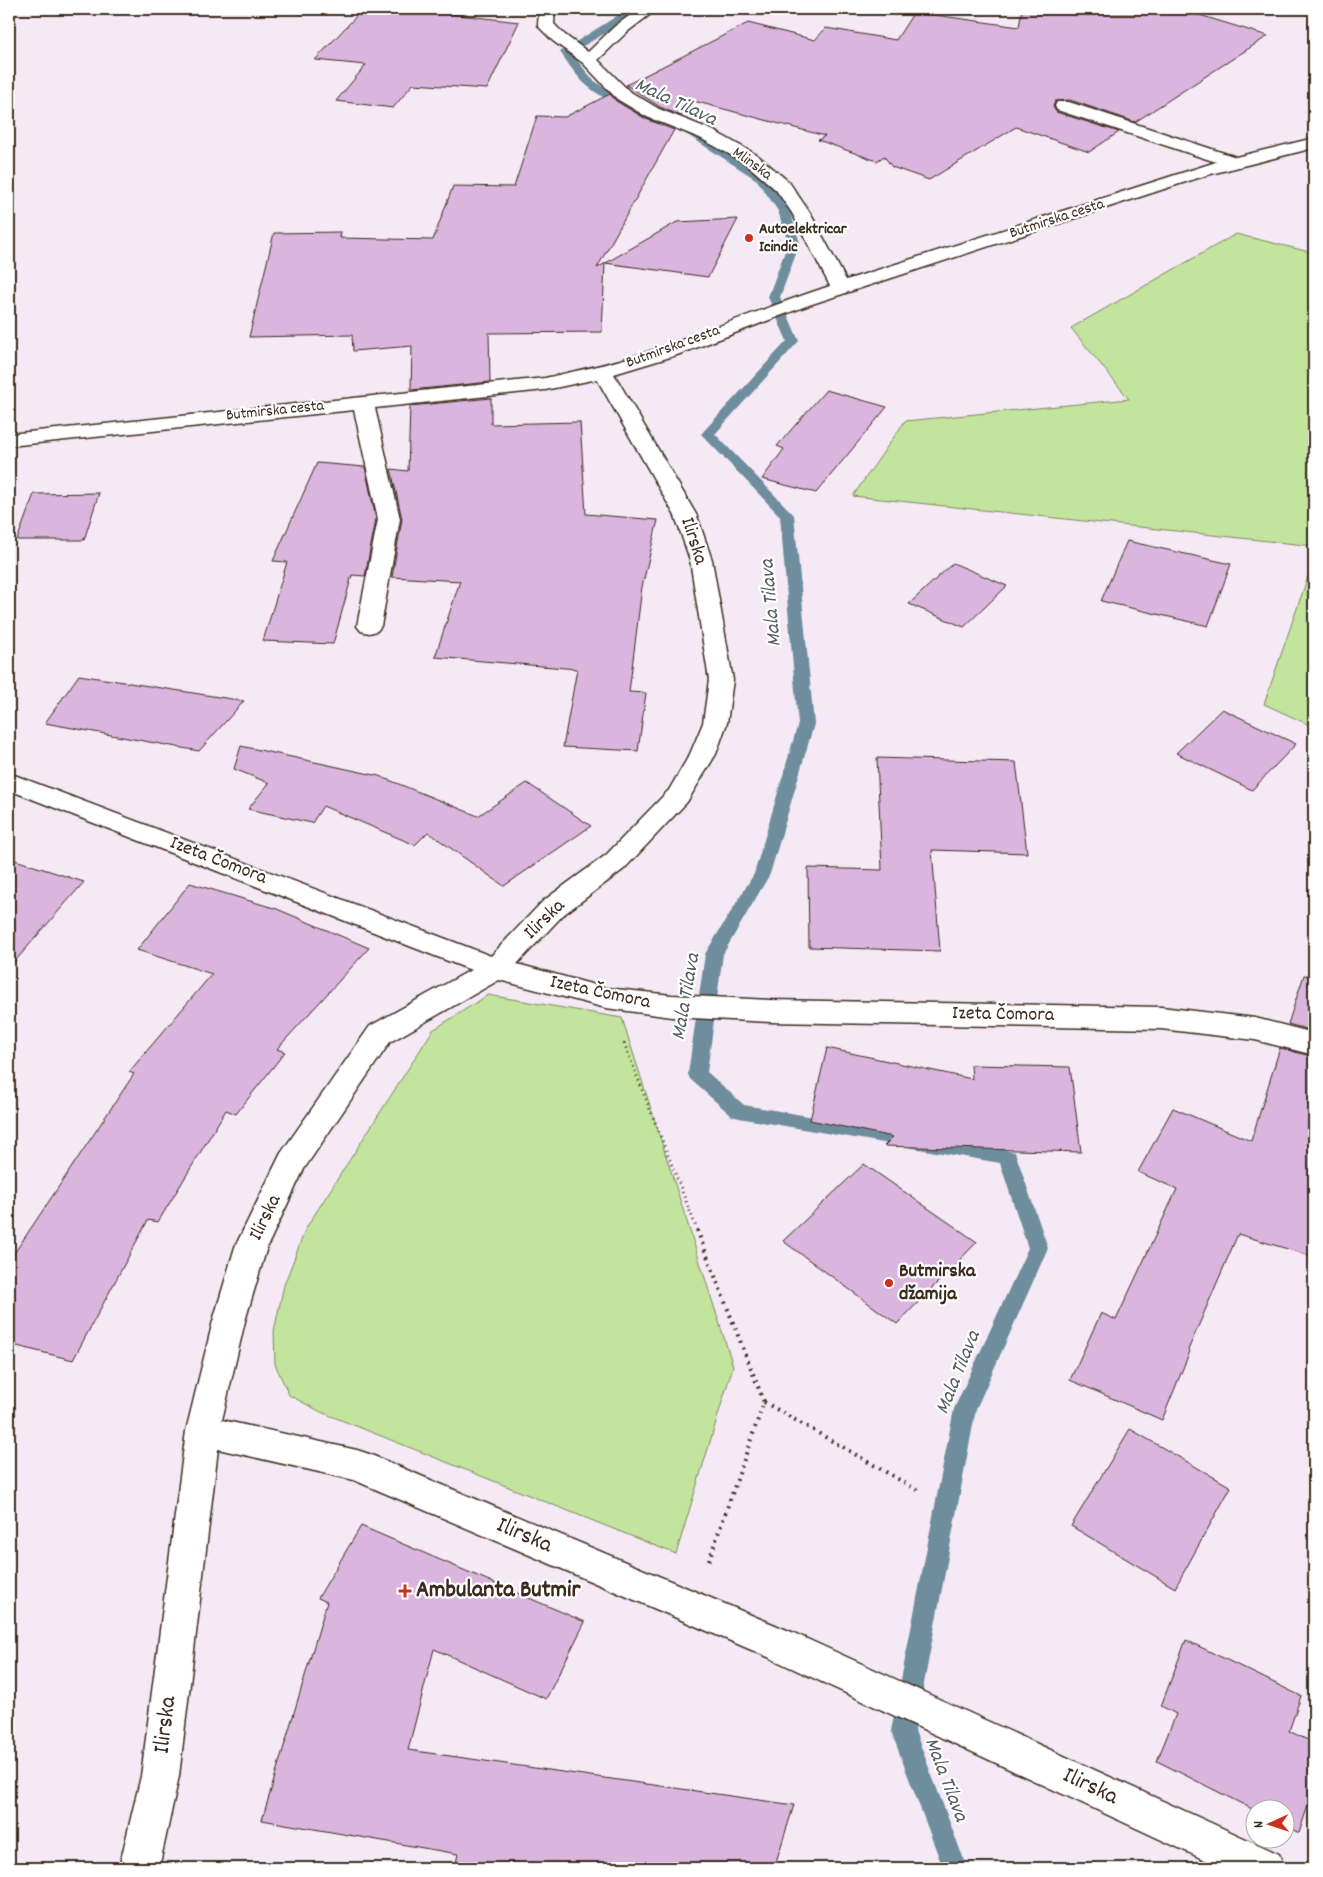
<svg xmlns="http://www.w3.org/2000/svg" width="1323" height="1877" viewBox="0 0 1323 1877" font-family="Dekko,sans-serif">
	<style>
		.green { fill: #c2e49d; stroke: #7e875e }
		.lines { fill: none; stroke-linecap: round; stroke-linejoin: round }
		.stream { fill: #6e8d9d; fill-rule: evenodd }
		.building { fill: #dab5de; stroke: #3b2a1e }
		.minor-casing { stroke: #3b2a1e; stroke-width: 3 }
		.path-far1 { stroke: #3b2a1e; stroke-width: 3; stroke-dasharray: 1 4; stroke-linecap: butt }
		.path { stroke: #3b2a1e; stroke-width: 4; stroke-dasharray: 2 5; stroke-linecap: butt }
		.minor { fill: #fff; fill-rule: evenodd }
		.poi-dot { fill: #c8321e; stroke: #fff; stroke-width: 2 }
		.labels { text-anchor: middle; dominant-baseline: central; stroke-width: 4.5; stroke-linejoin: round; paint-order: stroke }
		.far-street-label { font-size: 16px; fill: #3b2a1e; stroke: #fff }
		.far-poi-label { font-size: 16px; font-weight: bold; fill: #3b2a1e; stroke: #fff; text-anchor: start }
		.street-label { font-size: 20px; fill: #3b2a1e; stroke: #fff }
		.poi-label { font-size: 20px; font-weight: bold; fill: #3b2a1e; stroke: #fff; text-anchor: start }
		.water-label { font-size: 21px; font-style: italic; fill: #545c5d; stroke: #fff }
		.near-street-label { font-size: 24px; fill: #3b2a1e; stroke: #fff }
		.near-poi-label { font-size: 24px; font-weight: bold; fill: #3b2a1e; stroke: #fff; text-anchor: start }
	</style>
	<rect width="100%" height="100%" fill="#f4e9f5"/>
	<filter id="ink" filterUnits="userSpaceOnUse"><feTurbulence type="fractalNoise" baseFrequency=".02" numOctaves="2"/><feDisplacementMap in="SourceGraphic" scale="10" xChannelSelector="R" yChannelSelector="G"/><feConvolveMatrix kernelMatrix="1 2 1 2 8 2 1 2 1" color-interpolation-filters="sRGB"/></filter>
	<g filter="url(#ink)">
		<g class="green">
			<path d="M1236 234 1314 253V546L853 496 905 421 1129 399 1071 328Z"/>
			<path d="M1314 559V727L1264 704Z"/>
			<path d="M488 995 622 1018 733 1366 676 1554 321 1412 289 1395 275 1364 274 1331 284 1285 306 1228 433 1030Z"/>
		</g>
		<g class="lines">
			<g class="stream">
				<path d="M628 9H639L616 27 571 53 593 80 634 107 665 119 666 121 665 123C650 127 596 95 584 83 575 74 567 62 560 52Z"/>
				<path d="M688 129 704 135 765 176 790 211 800 243 780 297 799 341 715 434 794 515 814 724 770 874 723 954 707 1072 744 1105 1015 1152 1048 1248 976 1409 915 1731 967 1868H943L891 1731 954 1409 1028 1248 1000 1163 739 1118 732 1116 690 1079 688 1074 705 954 754 874 798 724 780 516 701 434 787 341 768 297 788 243 778 211 757 180 683 132Z"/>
			</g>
		</g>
		<g class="building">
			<path d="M363 9H408L519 22 487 89 413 84 393 108 336 101 366 65 315 60Z"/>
			<path d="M1022 9H1180L1268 36 1135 122 1070 100 1055 101 1053 107 1056 112 1119 132 1089 152 1016 127 929 180 892 167 884 156 877 161 818 140 825 136 690 100 681 116 660 107 626 85 748 23 815 40 826 28 896 40 914 12 1019 27Z"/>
			<path d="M610 94 616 101 646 119 674 130 597 268 677 222 738 219 708 277 605 263 602 332 489 333 490 382 411 390 412 346 353 351 352 335 249 337 274 233 341 232 340 238 433 240 453 186 514 187 537 116 565 117Z"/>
			<path d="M826 390 887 407 816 493 762 479 784 449 777 446Z"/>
			<path d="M491 398V424L580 422 586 514 658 520 642 587 629 692 646 693 638 751 563 747 577 669 435 657 460 581 392 577 402 519 391 469 408 471 410 406Z"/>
			<path d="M317 463 365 467 376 519 365 576 352 575 333 644 263 641 287 562 273 561Z"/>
			<path d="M99 493 84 540H17L34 494Z"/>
			<path d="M1127 541 1231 564 1208 626 1101 601Z"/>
			<path d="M953 563 1007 586 964 627 909 604Z"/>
			<path d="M79 675 244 701 199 751 45 723Z"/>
			<path d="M1222 709 1296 744 1252 790 1176 753Z"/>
			<path d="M241 746 379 776 478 816 527 783 591 826 504 886 428 832 415 845 323 806 312 823 248 809 269 783 234 769Z"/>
			<path d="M877 758 1016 762 1027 853 932 850 940 951 809 947 808 868 882 870Z"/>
			<path d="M9 858 84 882 9 968Z"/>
			<path d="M190 883 277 909 369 948 277 1049 285 1052 236 1114 226 1110 158 1222 148 1220 73 1360 9 1344V1261L134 1074 129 1072 212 974 137 950Z"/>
			<path d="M1304 975 1314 976V1031L1288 1024Z"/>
			<path d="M827 1048 972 1079 971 1065 1070 1067 1081 1152 884 1146 893 1137 810 1120Z"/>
			<path d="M1280 1048 1314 1057V1257L1238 1234 1188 1350 1190 1351 1162 1420 1070 1380 1101 1313 1116 1320 1177 1189 1138 1172 1173 1108 1251 1141Z"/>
			<path d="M864 1164 977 1242 897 1324 783 1241Z"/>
			<path d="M1130 1429 1231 1487 1175 1588 1071 1526Z"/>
			<path d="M361 1526 585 1622 546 1699 434 1649 408 1750 794 1805 774 1868H455L458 1854 262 1820 327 1602 318 1598Z"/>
			<path d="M1186 1640 1301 1696 1289 1731 1314 1743V1787L1299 1833 1286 1826V1810H1256V1811L1157 1761 1176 1714 1161 1706Z"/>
		</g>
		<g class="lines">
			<defs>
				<path id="minor" d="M539 9H555L554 24 565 35 588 52 615 26 639 9H657L627 32 598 60 629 91 659 109 712 130 757 155 789 182 810 213 846 280 1216 162 1057 110 1055 106 1057 102H1069L1236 157 1314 138V148L1207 175 809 305 677 355 614 374 697 516 712 560 733 680 727 723 716 754 687 802 624 869 563 915 517 964 606 988 672 995 770 1000 1161 1007 1255 1018 1314 1033V1055L1255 1040 1161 1029 770 1022 672 1017 606 1008 499 980 390 1042 304 1169 267 1247 245 1321 222 1420 357 1450 369 1454 794 1633 1279 1854 1285 1868H1222L768 1657 354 1480 218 1449 179 1776 159 1868H119L141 1776 186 1431 213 1321 235 1247 281 1153 370 1026 471 970 9 790V773L491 956 543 901 606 855 669 790 690 754 703 723 709 680 690 560 675 516 597 379 545 390 375 408 400 519 381 626 377 631 369 633 361 631 357 626 378 519 354 410 9 446V434L545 378C580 370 614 363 648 352 709 331 769 306 830 286L792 213 776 190 745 163 700 138 647 117 617 99 583 63 553 41 540 28 538 25Z"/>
			</defs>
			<use href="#minor" class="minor-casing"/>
			<path class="path-far1" d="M624 1043 698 1232"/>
			<g class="path">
				<path d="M697 1230 764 1402 708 1563"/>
				<path d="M764 1402 919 1491"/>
			</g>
			<use href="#minor" class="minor"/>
		</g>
	</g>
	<g class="poi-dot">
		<circle cx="749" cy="238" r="5"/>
		<circle cx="889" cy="1283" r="5"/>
		<path d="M402.5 1583.5h5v5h5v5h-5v5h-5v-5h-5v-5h5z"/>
	</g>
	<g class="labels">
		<g class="far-street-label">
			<text transform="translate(752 164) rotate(36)">Mlinska</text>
			<text transform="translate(1057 219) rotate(-18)">Butmirska cesta</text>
			<text transform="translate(673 347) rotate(-20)">Butmirska cesta</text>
			<text transform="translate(275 411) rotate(-6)">Butmirska cesta</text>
		</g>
		<g class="far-poi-label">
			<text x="759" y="229">Autoelektricar<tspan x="759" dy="18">Icindic</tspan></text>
		</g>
		<g class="street-label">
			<text transform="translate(693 541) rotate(72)">Ilirska</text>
			<text transform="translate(218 861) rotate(21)">Izeta Čomora</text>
			<text transform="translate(545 920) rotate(-44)">Ilirska</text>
			<text transform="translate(600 993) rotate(12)">Izeta Čomora</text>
			<text transform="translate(1003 1015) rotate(1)">Izeta Čomora</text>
			<text transform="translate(266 1218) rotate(-64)">Ilirska</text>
		</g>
		<g class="poi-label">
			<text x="899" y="1272">Butmirska<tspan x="899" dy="23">džamija</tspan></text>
		</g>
		<g class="water-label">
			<text transform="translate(675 103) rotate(25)">Mala Tilava</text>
			<text transform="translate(772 603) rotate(-95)">Mala Tilava</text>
			<text transform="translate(687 997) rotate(-80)">Mala Tilava</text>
			<text transform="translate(959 1373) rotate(-68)">Mala Tilava</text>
			<text transform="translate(945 1780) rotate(69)">Mala Tilava</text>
		</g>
		<g class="near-street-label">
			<text transform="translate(524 1536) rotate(23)">Ilirska</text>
			<text transform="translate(166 1725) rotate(-83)">Ilirska</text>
			<text transform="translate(1090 1787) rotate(25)">Ilirska</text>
		</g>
		<g class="near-poi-label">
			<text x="416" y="1591">Ambulanta Butmir</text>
		</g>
	</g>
	<rect width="1323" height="1877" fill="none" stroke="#fff" stroke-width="30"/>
	<rect x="15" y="15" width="1293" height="1847" fill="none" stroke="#3b2a1e" stroke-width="2" filter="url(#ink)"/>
	<g transform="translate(1270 1824) rotate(267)"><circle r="24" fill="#ffffff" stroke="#b1aaa5"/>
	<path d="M0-4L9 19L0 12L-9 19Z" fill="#c8321e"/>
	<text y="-8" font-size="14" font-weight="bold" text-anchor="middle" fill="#3b2a1e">N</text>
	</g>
</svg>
